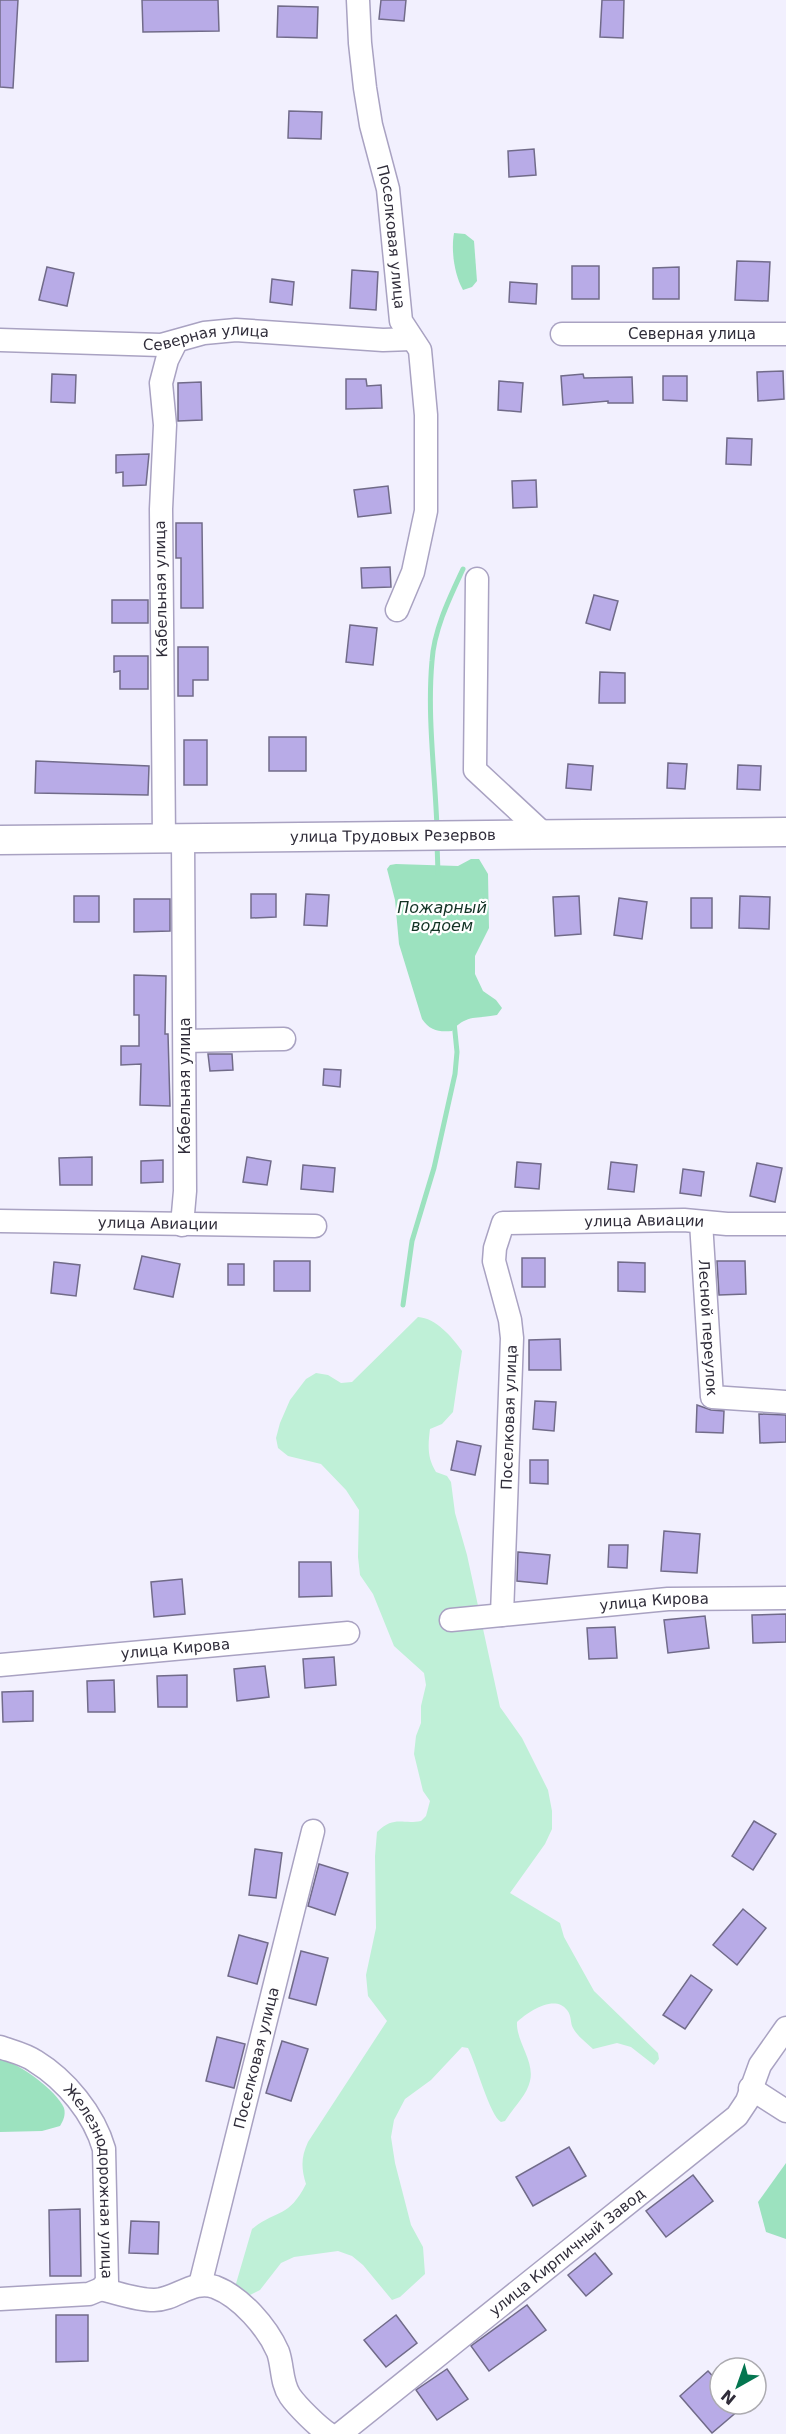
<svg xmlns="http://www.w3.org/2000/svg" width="786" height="2434" viewBox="0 0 786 2434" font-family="'DejaVu Sans',sans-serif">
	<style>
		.green { fill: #bff0d7 }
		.water { fill: #9ce2bf }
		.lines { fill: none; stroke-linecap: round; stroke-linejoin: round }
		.stream { stroke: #9ce2bf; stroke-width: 5 }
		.building { fill: #b8abe7; stroke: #716b89; stroke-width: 1.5 }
		.minor-casing { stroke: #a9a2c2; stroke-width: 25 }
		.major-casing { stroke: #a9a2c2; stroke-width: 31 }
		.minor { stroke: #fff; stroke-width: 22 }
		.major { stroke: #fff; stroke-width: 28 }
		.labels { text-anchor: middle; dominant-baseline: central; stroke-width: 4.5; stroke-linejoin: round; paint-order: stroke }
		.street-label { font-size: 15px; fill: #302d3a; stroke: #fff }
		.water-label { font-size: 16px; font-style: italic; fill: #133325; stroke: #fff }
	</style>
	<rect width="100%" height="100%" fill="#f2f0fe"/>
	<path class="green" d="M418 1317C436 1318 452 1337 462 1351L453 1412 442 1424 430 1429C428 1445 427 1458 436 1472L447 1476 451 1482 455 1513 467 1555 500 1707 522 1738 548 1790 552 1811V1829L545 1844 510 1893 560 1923 564 1937 594 1991 658 2053 659 2059 654 2065 631 2047 617 2043 593 2049C587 2043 577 2036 573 2028 570 2023 572 2016 567 2010 555 1994 529 2011 517 2022 516 2042 535 2061 530 2081 527 2095 513 2108 505 2121L501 2122C490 2116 476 2063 468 2048L462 2047 431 2080 405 2099 394 2120 391 2137 395 2163 411 2225 423 2247 425 2274 400 2297 392 2300 363 2265 352 2256 338 2251 294 2257 281 2263 260 2290 246 2297 235 2287 252 2229C277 2209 288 2219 306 2184 301 2168 301 2157 308 2142L387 2021 368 1996 366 1975 376 1928 375 1856 377 1832C395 1815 402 1825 421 1821L426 1816 430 1801 423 1791 414 1754 416 1736 421 1723V1706L426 1685 424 1673 394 1646 373 1594 360 1575 358 1557 359 1510 346 1490 321 1464 288 1456 278 1448 276 1438 280 1423 290 1400 306 1379 316 1373 328 1375 341 1383 352 1382Z"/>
	<g class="water">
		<path d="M454 233 465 234 474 241 477 281 472 287 463 290C454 274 451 250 454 233Z"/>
		<path d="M471 859H479L488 874 489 928 475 956V974L483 991 496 1000 502 1008 497 1015C478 1019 466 1014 452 1031 439 1032 430 1031 422 1019L399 944 395 900 387 869 390 865 396 864 458 866Z"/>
		<path d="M0 2059C19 2063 56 2090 64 2108 66 2115 63 2121 60 2126L42 2131 0 2132Z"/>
		<path d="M786 2163V2239L766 2232 758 2202Z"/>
	</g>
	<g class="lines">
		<g class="stream">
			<path d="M437 828C435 773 427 716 432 661 434 629 450 597 463 569"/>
			<path d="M437 843 438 873"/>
			<path d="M403 1305 412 1241 434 1168 455 1074 457 1052 454 1022"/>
		</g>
	</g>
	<g class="building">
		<path d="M0 0H18L13 88 0 87Z"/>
		<path d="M142 0H218L219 31 143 32Z"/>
		<path d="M381 0H406L404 21 379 19Z"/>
		<path d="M602 0H624L623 38 600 37Z"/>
		<path d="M278 6 318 7 317 38 277 37Z"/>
		<path d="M289 111 322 112 321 139 288 138Z"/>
		<path d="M534 149 536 175 509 177 508 151Z"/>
		<path d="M737 261 770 262 768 301 735 300Z"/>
		<rect x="572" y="266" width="27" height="33"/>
		<path d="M47 267 74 273 67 306 39 300Z"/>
		<path d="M679 267V299H653V268Z"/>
		<path d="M352 270 378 272 376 310 350 308Z"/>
		<path d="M272 279 294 282 292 305 270 302Z"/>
		<path d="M510 282 537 284 536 304 509 302Z"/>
		<path d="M783 371 784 399 758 401 757 372Z"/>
		<path d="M52 374 76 375 75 403 51 402Z"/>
		<path d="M583 374 584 378 632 377 633 403H608V401L563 405 561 376Z"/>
		<path d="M663 376H687V401L663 400Z"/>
		<path d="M346 379H366L367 386 381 385 382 408 346 409Z"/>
		<path d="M499 381 523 383 521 412 498 410Z"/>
		<path d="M201 382 202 420 178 421V383Z"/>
		<path d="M727 438 752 439 751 465 726 464Z"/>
		<path d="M149 454 146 485 123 486V472L116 473V455Z"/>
		<path d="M536 480 537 507 513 508 512 481Z"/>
		<path d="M388 486 391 513 358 517 354 490Z"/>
		<path d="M176 523H202L203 608H181V558H176Z"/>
		<path d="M390 567 391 587 362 588 361 568Z"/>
		<path d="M594 595 618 601 610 630 586 623Z"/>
		<rect x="112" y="600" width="36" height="23"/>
		<path d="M350 625 377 628 373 665 346 662Z"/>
		<path d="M178 647H208V680H193V696H178Z"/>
		<path d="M114 656H148V689H120V671L114 672Z"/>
		<path d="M600 672 625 673V703H599Z"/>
		<rect x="269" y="737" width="37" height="34"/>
		<rect x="184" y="740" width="23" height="45"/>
		<path d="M36 761 149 766 148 795 35 793Z"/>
		<path d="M668 763 687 764 685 789 667 788Z"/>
		<path d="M568 764 593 766 591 790 566 788Z"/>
		<path d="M738 765 761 766 760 790 737 789Z"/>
		<path d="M251 894H276V917L251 918Z"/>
		<path d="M306 894 329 895 327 926 304 925Z"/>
		<rect x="74" y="896" width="25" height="26"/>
		<path d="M579 896 581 934 555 936 553 897Z"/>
		<path d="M740 896 770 897 769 929 739 928Z"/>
		<path d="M619 898 647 902 642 939 614 935Z"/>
		<rect x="691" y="898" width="21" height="30"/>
		<path d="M134 899H170V931L134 932Z"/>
		<path d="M134 975 166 976 165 1034H168L170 1106 140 1105 141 1064 121 1065V1046H139V1015H134Z"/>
		<path d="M208 1054H232L233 1070 210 1071Z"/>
		<path d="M324 1069 341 1070 340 1087 323 1085Z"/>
		<path d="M92 1157V1185H60L59 1158Z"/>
		<path d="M247 1157 271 1161 267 1185 243 1182Z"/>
		<path d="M163 1160V1182L141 1183V1161Z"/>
		<path d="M517 1162 541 1164 539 1189 515 1187Z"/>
		<path d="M611 1162 637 1165 634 1192 608 1189Z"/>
		<path d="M757 1163 782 1168 775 1202 750 1196Z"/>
		<path d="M303 1165 335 1168 333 1192 301 1189Z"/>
		<path d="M683 1169 704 1172 701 1196 680 1193Z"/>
		<path d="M142 1256 180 1264 173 1297 134 1289Z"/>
		<rect x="522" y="1258" width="23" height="29"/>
		<rect x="274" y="1261" width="36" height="30"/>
		<path d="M717 1261H745L746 1294 719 1295Z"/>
		<path d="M54 1262 80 1265 76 1296 51 1293Z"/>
		<path d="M618 1262 645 1263V1292L618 1291Z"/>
		<rect x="228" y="1264" width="16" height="21"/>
		<path d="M560 1339 561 1370H529V1340Z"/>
		<path d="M535 1401 556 1402 554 1431 533 1429Z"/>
		<path d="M697 1405 711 1410 724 1411 723 1433 696 1432Z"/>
		<path d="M759 1414 786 1415V1442L760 1443Z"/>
		<path d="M457 1441 481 1446 475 1475 451 1470Z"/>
		<path d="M530 1460H548V1484L530 1483Z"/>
		<path d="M664 1531 700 1534 697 1573 661 1571Z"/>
		<path d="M609 1545H628L627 1568 608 1567Z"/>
		<path d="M518 1552 550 1555 547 1584 517 1581Z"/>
		<path d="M299 1562H331L332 1596 299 1597Z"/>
		<path d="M182 1579 185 1614 154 1617 151 1582Z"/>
		<path d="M786 1614V1642L753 1643 752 1615Z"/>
		<path d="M705 1616 709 1648 668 1653 664 1620Z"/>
		<path d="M615 1627 617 1658 589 1659 587 1628Z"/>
		<path d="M334 1657 336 1685 305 1688 303 1659Z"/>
		<path d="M265 1666 269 1697 237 1701 234 1669Z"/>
		<path d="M187 1675V1707H158L157 1676Z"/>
		<path d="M114 1680 115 1712H88L87 1681Z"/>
		<path d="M33 1691V1721L3 1722 2 1692Z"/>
		<path d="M754 1821 776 1834 753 1870 732 1856Z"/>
		<path d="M255 1849 282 1853 276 1898 249 1895Z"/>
		<path d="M319 1864 348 1873 335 1915 308 1906Z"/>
		<path d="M743 1909 766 1928 737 1965 713 1945Z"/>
		<path d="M239 1935 268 1943 257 1984 228 1976Z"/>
		<path d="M301 1951 328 1958 316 2005 289 1998Z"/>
		<path d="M691 1975 712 1990 685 2029 663 2015Z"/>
		<path d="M217 2037 245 2044 234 2088 206 2081Z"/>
		<path d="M282 2041 308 2049 291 2101 266 2093Z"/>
		<path d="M569 2147 586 2176 533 2206 516 2177Z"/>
		<path d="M693 2175 713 2201 666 2237 646 2211Z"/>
		<path d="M80 2209 81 2276H50L49 2210Z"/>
		<path d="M131 2221 159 2222 158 2254 129 2253Z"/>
		<path d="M595 2253 612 2274 586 2296 568 2275Z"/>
		<path d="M527 2305 546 2330 489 2371 471 2346Z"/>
		<path d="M56 2315H88V2361L56 2362Z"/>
		<path d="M396 2315 417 2343 386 2367 364 2340Z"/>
		<path d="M447 2369 468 2399 437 2420 416 2390Z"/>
		<path d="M708 2371 720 2384V2404H746L712 2433 680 2396Z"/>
	</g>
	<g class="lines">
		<defs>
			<g id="minor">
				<path id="s1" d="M358 0 360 43 365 88 371 125 388 189 401 321 420 350 426 415V511L413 572 397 610"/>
				<path id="s2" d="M562 334H786"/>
				<path id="s3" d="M0 340 161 345 204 333 236 330 383 340 412 339"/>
				<path d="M477 579 475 770 545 835"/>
				<path d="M164 839 161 509 165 425 161 383 167 360 176 342"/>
				<path d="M185 1041 284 1039"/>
				<path id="s4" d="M0 1221 315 1226"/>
				<path id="s5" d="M701 1222 712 1397 786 1402"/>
				<path d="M182 1225 185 1191 183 838"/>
				<path id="s6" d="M502 1615 512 1338 510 1320 494 1261 495 1248 503 1223 684 1220 727 1224H786"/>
				<path id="s7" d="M451 1620 668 1599 786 1598"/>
				<path id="s8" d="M0 1665 348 1633"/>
				<path id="s9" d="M0 2047C11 2051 25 2054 35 2061 66 2080 94 2114 104 2149L107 2282 101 2289 89 2294 0 2299"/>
				<path d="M750 2088 786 2111"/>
				<path id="s10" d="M200 2285 313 1831"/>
				<path d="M101 2289C118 2293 136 2300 154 2300 176 2300 192 2279 215 2287 241 2297 267 2327 278 2352 283 2366 281 2383 290 2396 297 2406 318 2427 329 2434"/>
				<path id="s11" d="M340 2434 737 2116 747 2101 760 2065 786 2028"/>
			</g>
			<g id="major">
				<path id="s12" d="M0 840 786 832"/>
			</g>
		</defs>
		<use href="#minor" class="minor-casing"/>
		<use href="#major" class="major-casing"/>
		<use href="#minor" class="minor"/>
		<use href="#major" class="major"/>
	</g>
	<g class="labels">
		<g class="street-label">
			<text stroke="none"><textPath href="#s1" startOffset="240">Поселковая улица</textPath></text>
			<text stroke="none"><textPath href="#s2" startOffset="130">Северная улица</textPath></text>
			<text stroke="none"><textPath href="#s3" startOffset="207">Северная улица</textPath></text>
			<text transform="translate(161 589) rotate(-91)">Кабельная улица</text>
			<text stroke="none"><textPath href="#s12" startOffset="393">улица Трудовых Резервов</textPath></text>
			<text transform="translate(185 1086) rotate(-90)">Кабельная улица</text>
			<text stroke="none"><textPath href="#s6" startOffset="537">улица Авиации</textPath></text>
			<text stroke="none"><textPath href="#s4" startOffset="158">улица Авиации</textPath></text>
			<text stroke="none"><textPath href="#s5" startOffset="106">Лесной переулок</textPath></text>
			<text stroke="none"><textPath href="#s6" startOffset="198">Поселковая улица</textPath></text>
			<text stroke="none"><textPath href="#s7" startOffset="204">улица Кирова</textPath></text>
			<text stroke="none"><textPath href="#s8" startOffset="176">улица Кирова</textPath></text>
			<text stroke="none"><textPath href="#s10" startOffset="234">Поселковая улица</textPath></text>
			<text stroke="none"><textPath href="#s9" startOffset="180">Железнодорожная улица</textPath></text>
			<text stroke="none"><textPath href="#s11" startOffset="291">улица Кирпичный Завод</textPath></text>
		</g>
		<g class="water-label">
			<text x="442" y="907">Пожарный<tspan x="442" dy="18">водоем</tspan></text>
		</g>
	</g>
	<g transform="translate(738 2386) rotate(220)"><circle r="28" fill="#ffffff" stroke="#acabb0" stroke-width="1.5"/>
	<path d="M0-4.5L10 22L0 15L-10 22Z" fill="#047650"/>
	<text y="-9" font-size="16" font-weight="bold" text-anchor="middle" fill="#302d3a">N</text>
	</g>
</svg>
